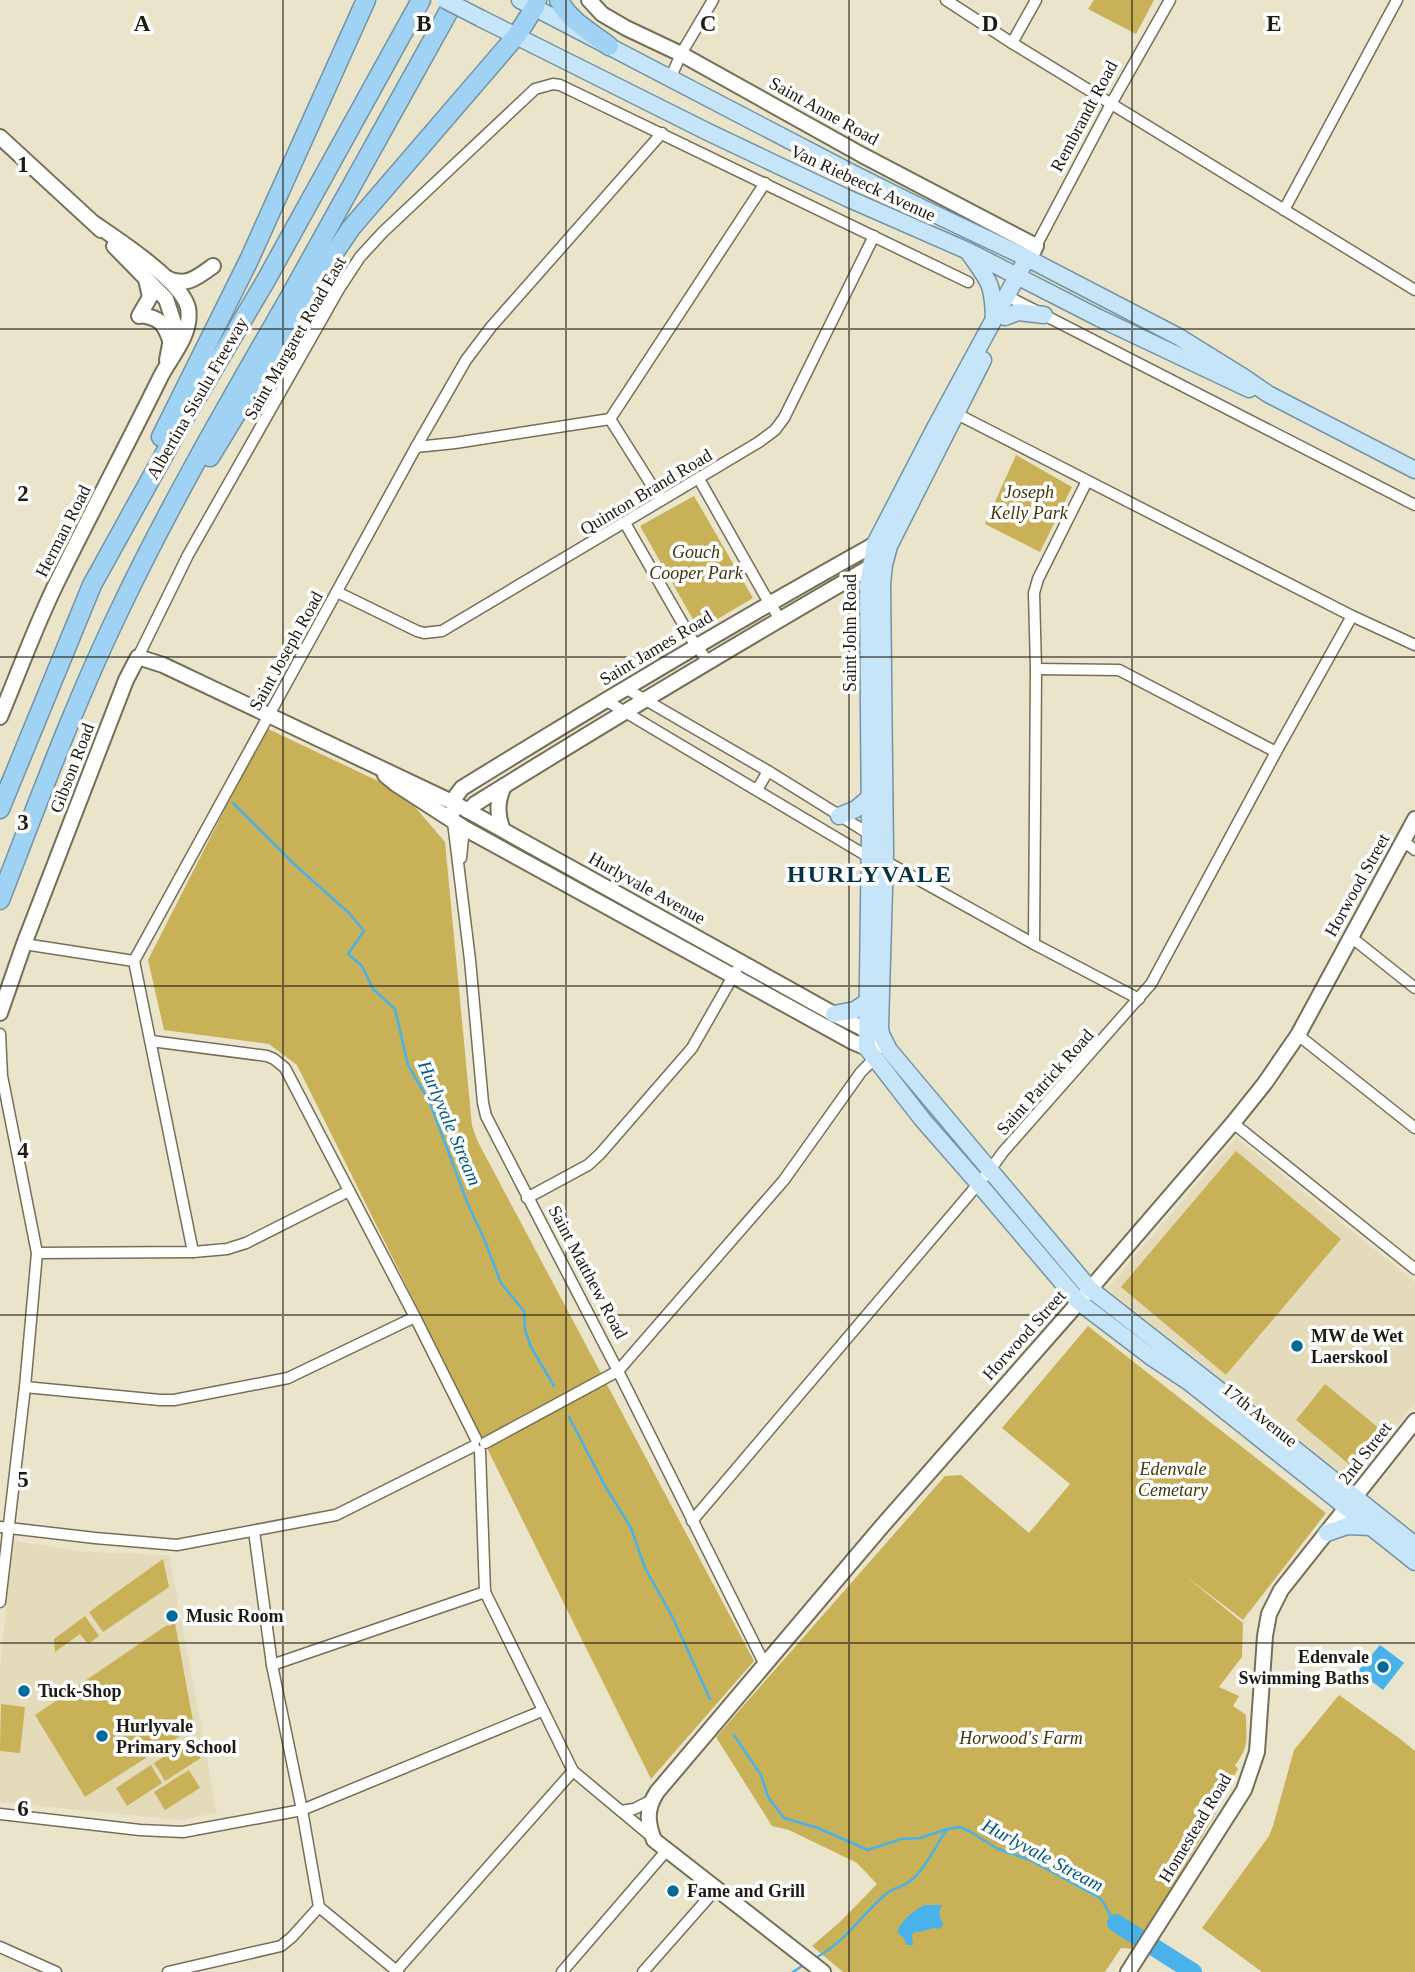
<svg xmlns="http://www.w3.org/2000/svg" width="1415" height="1972" viewBox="0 0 1415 1972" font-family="Georgia,serif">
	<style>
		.built { fill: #e4dbbb }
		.green { fill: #c9b158 }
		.water { fill: #49b2ea }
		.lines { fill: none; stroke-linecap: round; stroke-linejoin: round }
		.stream { stroke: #49b2ea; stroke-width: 2.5 }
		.river { stroke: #49b2ea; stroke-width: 18 }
		.street-casing { stroke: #756f59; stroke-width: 13 }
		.secondary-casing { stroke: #756f59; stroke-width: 18 }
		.primary-casing { stroke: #7293a4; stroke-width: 19 }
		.highway-casing { stroke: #7293a4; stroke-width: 21 }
		.street { stroke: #fff; stroke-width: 10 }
		.secondary { stroke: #fff; stroke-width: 14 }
		.primary { stroke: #c6e5f8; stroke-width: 16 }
		.highway { stroke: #a0d3f3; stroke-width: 18 }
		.primary-bridge-casing { stroke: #7293a4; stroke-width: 19; stroke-linecap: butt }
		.primary-bridge { stroke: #c6e5f8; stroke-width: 16 }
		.grid { fill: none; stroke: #1e1b12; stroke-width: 2; stroke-opacity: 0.55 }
		.poi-dot { fill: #006b98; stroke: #fff; stroke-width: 2.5 }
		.labels { text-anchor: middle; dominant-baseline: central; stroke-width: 7; stroke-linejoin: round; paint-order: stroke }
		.street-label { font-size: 18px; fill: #1e1b12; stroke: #fff }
		.park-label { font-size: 18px; font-style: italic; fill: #43370a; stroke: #fff }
		.poi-label { font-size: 18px; font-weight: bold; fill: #1e1b12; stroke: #fff; text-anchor: start }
		.water-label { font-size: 19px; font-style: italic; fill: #02597f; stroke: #fff }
		.district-label { font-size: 24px; font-weight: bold; letter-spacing: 2px; fill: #063248; stroke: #fff }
		.grid-label { font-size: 23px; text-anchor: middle; font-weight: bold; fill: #1e1b12; stroke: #fff; stroke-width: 7; stroke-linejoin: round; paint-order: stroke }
	</style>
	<rect width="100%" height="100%" fill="#eae4cb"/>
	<g class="built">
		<path d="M1236 1138 1415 1282V1403L1352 1481 1107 1289Z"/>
		<path d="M13 1541 86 1552 169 1555 217 1813 180 1820 0 1802V1669Z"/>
	</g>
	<g class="green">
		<path d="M1094 0H1154L1136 34 1088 9Z"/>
		<path d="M1016 455 1072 487 1040 552 985 524Z"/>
		<path d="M694 496 753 598 699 630 640 526Z"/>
		<path d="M266 728 378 781 415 807 445 842 472 1126 478 1142 754 1661 651 1779 297 1065 269 1044 164 1030 148 960Z"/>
		<path d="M1236 1151 1341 1239 1226 1375 1121 1287Z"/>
		<path d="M1088 1326 1326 1513 1243 1620 1183 1574 1243 1623 1242 1657 1219 1687 1239 1696 1233 1706 1246 1715C1246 1738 1250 1746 1235 1765L1238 1769 1228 1786 1214 1816 1136 1949 1121 1948 1105 1972H843L812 1946 841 1921 877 1884 857 1863 789 1830 772 1826 716 1737 945 1476 961 1475 1029 1533 1070 1484 1002 1428Z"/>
		<path d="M1325 1384 1380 1429 1350 1465 1296 1420Z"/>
		<path d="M163 1559 169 1587 103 1632 89 1612Z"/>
		<path d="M85 1616 99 1636 88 1644 80 1634 55 1652 54 1639Z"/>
		<path d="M175 1623 194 1727 85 1797 35 1715 167 1625 169 1626Z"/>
		<path d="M1339 1695 1399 1738 1415 1751V1972H1262L1202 1928 1269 1836 1273 1826 1294 1750Z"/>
		<path d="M1 1704 25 1707 20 1753 0 1751Z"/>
		<path d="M190 1740 201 1758 165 1781 154 1763Z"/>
		<path d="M151 1765 162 1783 127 1806 116 1788Z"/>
		<path d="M189 1770 200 1788 165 1810 154 1792Z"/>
	</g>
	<g class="water">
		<path d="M1380 1645 1404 1663 1383 1690 1358 1671Z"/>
		<path d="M924 1905H942L939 1913 943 1924 940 1929C930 1926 924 1933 914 1932L912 1935 913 1945H906L904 1938 897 1932C901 1920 914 1911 924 1905Z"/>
	</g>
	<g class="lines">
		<g class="stream">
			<path d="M233 803 295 865 349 913 364 931 348 954 362 966 373 989 395 1009 408 1065 430 1103 467 1202 485 1241 501 1283 524 1311 525 1330 531 1347 554 1386"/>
			<path d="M569 1417 604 1484 631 1528 645 1568 673 1618 710 1699"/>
			<path d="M734 1735 761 1775 768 1797 784 1818 818 1828 868 1850 901 1839 920 1838 947 1829"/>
			<path d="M814 1959C848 1940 858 1918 886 1894 892 1888 902 1887 909 1882 924 1871 937 1844 947 1829L959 1827 969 1831 998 1849 1030 1860 1100 1898C1107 1906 1108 1915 1116 1923"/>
			<path d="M793 1972 805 1964"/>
		</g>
		<path class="river" d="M1116 1923 1193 1972"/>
		<defs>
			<g id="street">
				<path d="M946 0 1012 43 1415 290"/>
				<path d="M1012 43 1036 0"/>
				<path d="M670 79 681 54 713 0"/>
				<path d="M1284 210 1397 0"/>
				<path d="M1036 246 1111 104 1170 0"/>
				<path d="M1007 296 1415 505"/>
				<path d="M953 412 1352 616 1415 645"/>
				<path d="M610 419 661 500"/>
				<path d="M416 447 455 443 610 419 765 183"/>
				<path d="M699 479 764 594 780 619"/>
				<path d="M625 523 691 638 708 662"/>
				<path d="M337 592 417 631 424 633 442 631 759 442 775 430 784 418 874 236"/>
				<path d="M138 657 188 555 339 289 360 257 383 232 535 89 553 84 560 85 968 282"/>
				<path d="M1036 669 1119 670 1276 752"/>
				<path d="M625 688 768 771 871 835"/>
				<path d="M605 700 872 859"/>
				<path d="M757 790 768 771"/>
				<path d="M453 822 470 960 483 1103 486 1116 618 1371 765 1665"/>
				<path d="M1403 841 1415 850"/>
				<path d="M461 858 464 828"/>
				<path d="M885 861 1034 944 1139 999"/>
				<path d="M1351 937 1415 988"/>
				<path d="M24 944 134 961"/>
				<path d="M1034 944 1036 669 1034 593 1038 579 1087 481"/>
				<path d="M0 1034 2 1076 37 1253 25 1387 0 1602"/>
				<path d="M1298 1035 1415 1128"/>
				<path d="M151 1041 267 1056 274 1059 285 1068 415 1317 476 1439"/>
				<path d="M1233 1123 1415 1269"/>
				<path d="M527 1198 588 1165 600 1154 692 1048 736 971"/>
				<path d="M193 1252 134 961 416 447 466 360 491 327 662 133"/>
				<path d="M37 1253 193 1252 227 1249 246 1243 349 1191"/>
				<path d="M25 1387 160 1400H174L288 1378 415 1317"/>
				<path d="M485 1443 618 1371 784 1180 861 1072 874 1059"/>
				<path d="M480 1451 485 1592 573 1771 652 1837"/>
				<path d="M692 1521 990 1170 1003 1152 1151 984 1276 752 1352 616"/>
				<path d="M0 1527 95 1538 177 1545 336 1515 474 1446"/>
				<path d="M254 1531 272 1665 302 1810 319 1907 398 1972"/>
				<path d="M272 1665 485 1592"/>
				<path d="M621 1811 634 1809 652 1800"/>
				<path d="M0 1814 140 1830 183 1832 302 1810 542 1711"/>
				<path d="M0 1947 56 1972"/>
				<path d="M396 1971 573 1771"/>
				<path d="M168 1972 281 1946 292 1937 319 1907"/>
				<path d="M562 1972 667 1850"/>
				<path d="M643 1972 717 1888"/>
			</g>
			<g id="secondary">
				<path d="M589 0 602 14 626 28 681 54 862 155 1036 246 1033 252 1027 258"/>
				<path d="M0 137 101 230"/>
				<path d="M114 246 166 299 174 323 167 360"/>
				<path d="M167 278C185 288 198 277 213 266"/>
				<path d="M141 315C160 318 164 323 170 340"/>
				<path d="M139 316 150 297 146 279"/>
				<path d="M0 717C19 672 36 624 58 580 91 513 126 447 159 380 169 358 193 335 188 308 183 282 117 239 95 224"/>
				<path d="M385 775 396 784 464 828 853 1042 867 1048 886 1045"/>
				<path d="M468 811 475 804C605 723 737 644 870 567L879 566"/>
				<path d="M453 812 456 796 462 788C598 704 735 622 875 544L884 545"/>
				<path d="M502 828C497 813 497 801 504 786"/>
				<path d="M0 1013 24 944 126 680 138 657 163 665 454 803 834 1014 866 1030 875 1028"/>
				<path d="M823 1972 654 1840C647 1822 646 1809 657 1792L883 1525 1079 1302 1233 1123 1265 1083 1298 1035 1415 819"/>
				<path d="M1128 1972 1244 1790 1257 1752 1265 1636 1269 1614 1281 1590 1415 1421"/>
			</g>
			<g id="primary">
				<path d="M520 0 852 173 922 208 1027 258 1179 337 1245 378 1268 394 1415 470"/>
				<path d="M480 18 708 132 847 198 968 251 1099 318 1249 389"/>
				<path d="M969 253C989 281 993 283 994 318"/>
				<path d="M1027 258 935 428 875 544 868 585 870 835 867 1048 922 1119 978 1183 1079 1302 1150 1356 1189 1382 1415 1562"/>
				<path d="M1005 317 1018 312 1044 315"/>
				<path d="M983 360 889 546 884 565 882 584 885 854 880 1027 881 1034 889 1050 1090 1289 1292 1447 1415 1545"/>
				<path d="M839 816 856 809 870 797"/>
				<path d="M834 1014 855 1010 867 1002"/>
				<path d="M1327 1533 1347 1526 1371 1527"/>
			</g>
			<g id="highway">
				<path d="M559 0C568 20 592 33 609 46"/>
				<path d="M161 437 249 260 366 0"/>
				<path d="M210 457 332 256 351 228 517 35 535 7 537 0"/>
				<path d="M0 809 92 585 181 424 265 282 421 0"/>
				<path d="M0 900C38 802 75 702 121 607 171 502 230 401 288 300 344 201 399 100 455 0"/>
			</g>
		</defs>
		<use href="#street" class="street-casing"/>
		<use href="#secondary" class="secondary-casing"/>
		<use href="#primary" class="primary-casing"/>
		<use href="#highway" class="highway-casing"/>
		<use href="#street" class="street"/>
		<use href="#secondary" class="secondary"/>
		<use href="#primary" class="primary"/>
		<use href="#highway" class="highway"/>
		<defs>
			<path id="primary-bridge" d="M445 0 480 18"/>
		</defs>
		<use href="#primary-bridge" class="primary-bridge-casing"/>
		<use href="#primary-bridge" class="primary-bridge"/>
	</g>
	<path class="grid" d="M283 0V1972M566 0V1972M849 0V1972M1132 0V1972M0 329H1415M0 657H1415M0 986H1415M0 1315H1415M0 1643H1415"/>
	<g class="poi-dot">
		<circle cx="1297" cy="1346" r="7"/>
		<circle cx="172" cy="1616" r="7"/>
		<circle cx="1383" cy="1667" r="7"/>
		<circle cx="24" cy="1691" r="7"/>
		<circle cx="102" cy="1736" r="7"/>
		<circle cx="673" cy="1891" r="7"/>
	</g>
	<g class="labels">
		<g class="street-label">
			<text transform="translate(824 111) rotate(29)">Saint Anne Road</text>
			<text transform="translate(1084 116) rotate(-62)">Rembrandt Road</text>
			<text transform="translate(863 183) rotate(25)">Van Riebeeck Avenue</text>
			<text transform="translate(295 338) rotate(-60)">Saint Margaret Road East</text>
			<text transform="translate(197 398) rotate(-60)">Albertina Sisulu Freeway</text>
			<text transform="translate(646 492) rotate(-31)">Quinton Brand Road</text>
			<text transform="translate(63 531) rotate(-63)">Herman Road</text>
			<text transform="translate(850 633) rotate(-90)">Saint John Road</text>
			<text transform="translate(656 648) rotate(-31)">Saint James Road</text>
			<text transform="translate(286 651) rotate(-61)">Saint Joseph Road</text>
			<text transform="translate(72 768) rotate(-69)">Gibson Road</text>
			<text transform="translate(1357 885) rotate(-61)">Horwood Street</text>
			<text transform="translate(647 888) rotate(29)">Hurlyvale Avenue</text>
			<text transform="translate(1045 1082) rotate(-48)">Saint Patrick Road</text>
			<text transform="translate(588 1272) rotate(62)">Saint Matthew Road</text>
			<text transform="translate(1024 1335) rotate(-48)">Horwood Street</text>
			<text transform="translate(1260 1415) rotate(39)">17th Avenue</text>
			<text transform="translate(1365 1453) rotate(-52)">2nd Street</text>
			<text transform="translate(1195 1828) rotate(-59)">Homestead Road</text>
		</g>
		<g class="park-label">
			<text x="1029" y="492">Joseph<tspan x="1029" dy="21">Kelly Park</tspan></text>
			<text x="696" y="552">Gouch<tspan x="696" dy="21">Cooper Park</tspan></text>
			<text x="1173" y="1469">Edenvale<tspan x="1173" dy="21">Cemetary</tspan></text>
			<text x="1021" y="1738">Horwood's Farm</text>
		</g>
		<g class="poi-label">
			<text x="1311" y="1336">MW de Wet<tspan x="1311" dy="21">Laerskool</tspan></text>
			<text x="186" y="1616">Music Room</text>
			<text x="1369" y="1657" text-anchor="end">Edenvale<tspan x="1369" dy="21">Swimming Baths</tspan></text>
			<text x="38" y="1691">Tuck-Shop</text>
			<text x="116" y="1726">Hurlyvale<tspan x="116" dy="21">Primary School</tspan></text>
			<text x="687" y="1891">Fame and Grill</text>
		</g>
		<g class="water-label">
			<text transform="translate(450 1123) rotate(67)">Hurlyvale Stream</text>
			<text transform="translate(1043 1855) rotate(28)">Hurlyvale Stream</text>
		</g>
		<g class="district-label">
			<text x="870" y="874">HURLYVALE</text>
		</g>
	</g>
	<g class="grid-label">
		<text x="142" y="31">A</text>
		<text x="424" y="31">B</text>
		<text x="708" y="31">C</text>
		<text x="990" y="31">D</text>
		<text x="1274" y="31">E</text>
		<text x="23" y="172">1</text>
		<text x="23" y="501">2</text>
		<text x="23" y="830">3</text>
		<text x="23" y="1158">4</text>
		<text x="23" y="1487">5</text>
		<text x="23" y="1816">6</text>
	</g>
</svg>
